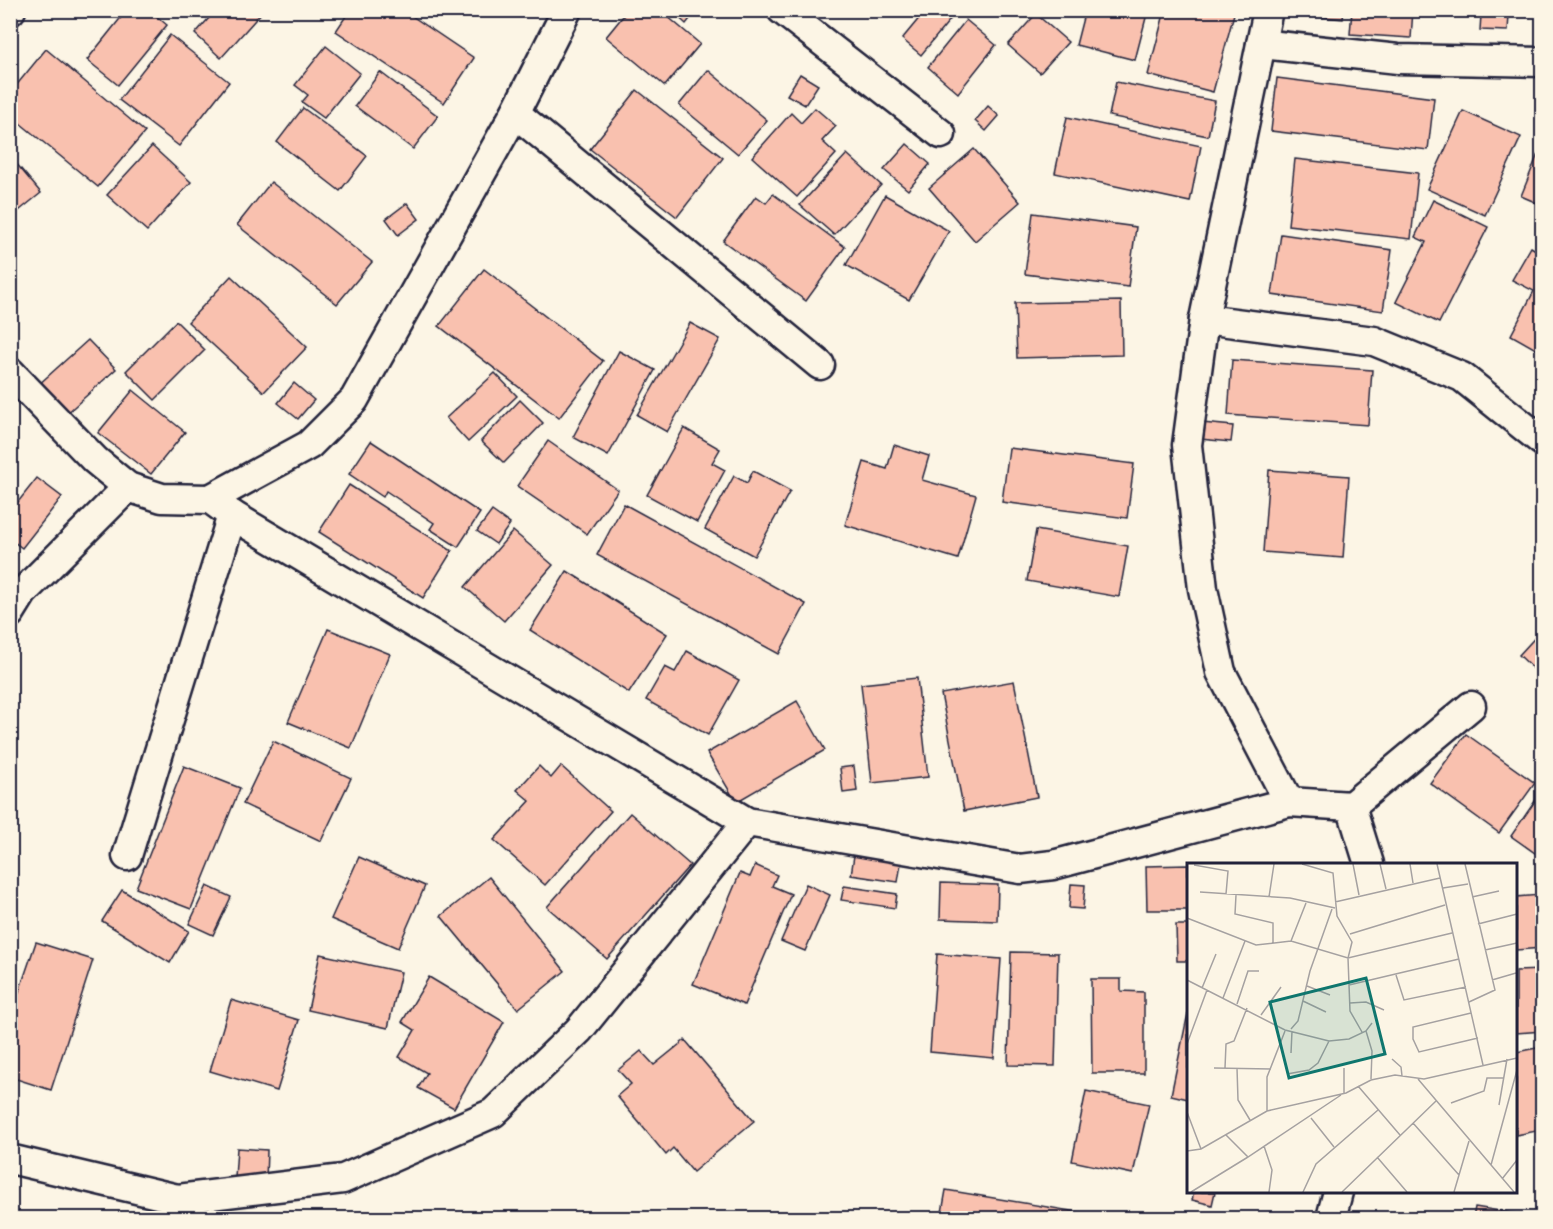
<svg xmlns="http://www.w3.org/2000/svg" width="1553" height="1229" viewBox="0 0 1553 1229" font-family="'Gochi Hand',sans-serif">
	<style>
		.building { fill: #f9c1af; stroke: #22223b; stroke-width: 1.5 }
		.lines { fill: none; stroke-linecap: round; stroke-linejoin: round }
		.minor-casing { stroke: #22223b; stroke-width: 33 }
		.minor { stroke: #fcf5e5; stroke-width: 28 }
		.inset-road { fill: none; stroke: #a5a1a1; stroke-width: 1.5 }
		.view { fill: #0f766e; fill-opacity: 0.15; stroke: #0f766e; stroke-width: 3 }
		.inset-edge { fill: none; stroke: #22223b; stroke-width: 3 }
	</style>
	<rect width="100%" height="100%" fill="#fcf5e5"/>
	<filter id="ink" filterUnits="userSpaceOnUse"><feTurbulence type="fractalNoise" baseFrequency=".0167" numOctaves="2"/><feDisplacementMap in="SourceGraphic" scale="12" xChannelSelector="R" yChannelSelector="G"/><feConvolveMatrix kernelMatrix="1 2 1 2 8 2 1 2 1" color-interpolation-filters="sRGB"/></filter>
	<g filter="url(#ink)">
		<g class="building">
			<path d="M127 10H149L167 25 118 85 87 60Z"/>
			<path d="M216 10H264L221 58 195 34Z"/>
			<path d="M350 10H403L474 58 444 103 336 31Z"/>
			<path d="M628 10H660L700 44 665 86 606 37Z"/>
			<path d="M671 10H697L686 24Z"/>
			<path d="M926 10H958L921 55 902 39Z"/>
			<path d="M1085 10H1148L1135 60 1076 45Z"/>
			<path d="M1165 10H1235L1213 92 1148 75Z"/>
			<path d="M1303 10H1344L1343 19 1303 15Z"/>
			<path d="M1352 10H1413L1411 38 1350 34Z"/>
			<path d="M1470 10H1531V16L1509 15 1508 31 1480 30 1481 15 1470 14Z"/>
			<path d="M1036 14 1068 42 1040 73 1008 45Z"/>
			<path d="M966 20 996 45 958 93 928 67Z"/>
			<path d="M170 35 229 82 179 146 119 100Z"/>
			<path d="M326 46 360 73 324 118 302 102 308 95 295 85Z"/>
			<path d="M46 49 145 132 98 187 10 115V93Z"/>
			<path d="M708 70 767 120 738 154 679 105Z"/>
			<path d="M380 72 438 116 413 149 355 106Z"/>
			<path d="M800 74 818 85 805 105 787 95Z"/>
			<path d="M1277 78 1434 98 1428 150 1271 131Z"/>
			<path d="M1116 82 1215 101 1208 136 1109 116Z"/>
			<path d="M637 90 723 158 677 217 590 149Z"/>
			<path d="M988 106 999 116 986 131 975 121Z"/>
			<path d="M303 108 367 156 340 191 277 142Z"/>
			<path d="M815 108 836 126 822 141 836 154 797 197 752 157 791 113 801 123Z"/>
			<path d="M1463 111 1521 137 1485 215 1427 189Z"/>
			<path d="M1067 117 1201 146 1190 202 1055 173Z"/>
			<path d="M907 144 930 164 908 190 884 170Z"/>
			<path d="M1542 144V205L1521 196Z"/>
			<path d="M152 146 191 182 147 231 107 195Z"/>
			<path d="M974 149 1020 202 975 241 929 188Z"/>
			<path d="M847 154 881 185 834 235 800 205Z"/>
			<path d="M10 156 41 193 10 218Z"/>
			<path d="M1295 159 1418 173 1411 239 1288 225Z"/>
			<path d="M271 182 372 262 337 304 237 225Z"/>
			<path d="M773 194 845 247 806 301 723 241 756 196 766 203Z"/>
			<path d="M885 195 949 231 909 300 846 265Z"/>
			<path d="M1433 200 1488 227 1439 323 1396 302 1426 242 1415 237Z"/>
			<path d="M407 203 419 219 398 235 386 219Z"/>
			<path d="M1033 213 1136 227 1128 287 1025 274Z"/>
			<path d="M1281 234 1392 250 1383 311 1272 295Z"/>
			<path d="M1531 247 1542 254 1541 352 1511 335 1534 291 1512 280Z"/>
			<path d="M484 269 603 361 559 418 439 326Z"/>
			<path d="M231 276 307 347 264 392 188 322Z"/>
			<path d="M1121 301 1122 355 1017 358 1015 303Z"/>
			<path d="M176 321 205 350 155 400 126 371Z"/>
			<path d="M690 323 720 339 667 432 637 415Z"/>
			<path d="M88 340 116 369 64 416 37 386Z"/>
			<path d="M619 351 655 370 608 456 573 437Z"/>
			<path d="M1232 360 1372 370 1368 425 1228 415Z"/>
			<path d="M495 373 517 396 468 442 446 418Z"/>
			<path d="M294 383 314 400 298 419 278 403Z"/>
			<path d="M133 390 185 432 151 474 98 433Z"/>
			<path d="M520 400 543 423 504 463 481 441Z"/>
			<path d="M1202 423 1233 426 1231 442 1200 439Z"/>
			<path d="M684 428 720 449 712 463 725 470 697 522 647 495Z"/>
			<path d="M371 441 480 513 458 547 430 529 434 523 386 491 383 497 349 474Z"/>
			<path d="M548 441 618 490 587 534 517 486Z"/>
			<path d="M894 445 929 456 922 480 976 495 958 559 845 525 864 462 887 469Z"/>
			<path d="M1009 448 1134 464 1127 518 1002 502Z"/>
			<path d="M1269 470 1349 476 1343 558 1263 552Z"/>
			<path d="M753 471 790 491 754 556 705 529 734 476 747 483Z"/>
			<path d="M37 478 62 497 22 548 10 539V512Z"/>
			<path d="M349 485 452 551 423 598 319 532Z"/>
			<path d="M624 504 806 604 779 654 597 555Z"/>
			<path d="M492 511 510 524 496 544 477 531Z"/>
			<path d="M1036 530 1128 546 1119 597 1027 581Z"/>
			<path d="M513 531 553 565 504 621 465 587Z"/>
			<path d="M567 571 667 634 629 693 530 630Z"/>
			<path d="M328 629 390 654 351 748 288 722Z"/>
			<path d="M1542 630V677L1519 655Z"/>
			<path d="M687 651 739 680 708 735 646 700 665 667 675 672Z"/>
			<path d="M917 678 928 777 872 783 861 684Z"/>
			<path d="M1014 681 1037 797 964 811 941 694Z"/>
			<path d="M797 701 825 750 736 802 707 753Z"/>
			<path d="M1466 734 1535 783 1499 833 1430 783Z"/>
			<path d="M273 741 351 778 321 841 243 804Z"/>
			<path d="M184 766 240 788 191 909 136 888Z"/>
			<path d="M539 766 551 778 561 766 611 811 545 885 494 840 530 801 517 790Z"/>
			<path d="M854 766 857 791 843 793 840 768Z"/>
			<path d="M1542 791V858L1511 836Z"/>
			<path d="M630 813 690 865 607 959 547 907Z"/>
			<path d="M855 849 902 857 898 882 851 875Z"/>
			<path d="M359 857 425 886 398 948 331 919Z"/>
			<path d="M755 865 777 875 772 886 791 894 744 1005 693 984 740 873 750 877Z"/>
			<path d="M1188 865V910H1147L1146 866Z"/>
			<path d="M489 877 565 971 518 1009 441 916Z"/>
			<path d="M941 883 998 885 997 921 940 919Z"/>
			<path d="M806 884 830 895 805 951 781 941Z"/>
			<path d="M1071 884 1085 885 1083 909 1069 908Z"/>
			<path d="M207 886 231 897 213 935 189 924Z"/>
			<path d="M844 886 897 894 895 908 841 900Z"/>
			<path d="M122 890 189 931 170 963 102 921Z"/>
			<path d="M1540 895 1542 948 1516 950V897Z"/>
			<path d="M1176 925H1188V961H1177Z"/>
			<path d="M36 942 93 960 51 1090 10 1077V1018Z"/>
			<path d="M1011 952 1058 953 1055 1066 1008 1065Z"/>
			<path d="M320 954 401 972 388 1028 308 1010Z"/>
			<path d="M937 954 1001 959 994 1058 930 1052Z"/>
			<path d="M1542 970V1031L1516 1033V971Z"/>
			<path d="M429 977 504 1022 454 1108 418 1088 427 1073 399 1057 415 1030 402 1022Z"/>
			<path d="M1091 979H1121V991L1144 992V1073H1092Z"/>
			<path d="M231 1000 299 1020 277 1091 210 1071Z"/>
			<path d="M1188 1013V1099L1171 1095Z"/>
			<path d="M685 1040 754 1121 693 1172 673 1148 666 1155 617 1096 631 1084 618 1070 641 1051 654 1065Z"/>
			<path d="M1542 1047V1130L1516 1135V1052Z"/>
			<path d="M1086 1091 1149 1104 1133 1174 1072 1161Z"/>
			<path d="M237 1148 267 1150 266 1180 235 1178Z"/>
			<path d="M946 1190 1089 1214 1088 1218H941Z"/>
			<path d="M1194 1192H1215L1212 1205 1192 1200Z"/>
			<path d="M1475 1207 1542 1218H1473Z"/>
		</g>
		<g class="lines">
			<defs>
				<g id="minor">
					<path d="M782 10 941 134"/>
					<path d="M1268 10 1204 319 1187 445 1203 589 1221 672 1289 802"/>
					<path d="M10 11 11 10"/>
					<path d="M1261 44 1398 59 1542 62"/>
					<path d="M515 113 820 365"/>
					<path d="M1204 319 1374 341 1462 377 1542 441"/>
					<path d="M10 372 95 460 128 487 162 498 210 499 232 515 747 822 1020 869 1053 865 1289 802 1351 806 1471 706"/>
					<path d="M210 499 309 445 354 400 515 113 567 10"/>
					<path d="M10 613 23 592 128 487"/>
					<path d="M1351 806 1369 864"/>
					<path d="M127 856 232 515"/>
					<path d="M10 1159 178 1199 343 1179 493 1113 579 1030 747 822"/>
					<path d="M1331 1218 1338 1192"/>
				</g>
			</defs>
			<use href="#minor" class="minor-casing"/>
			<use href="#minor" class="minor"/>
		</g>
	</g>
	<g transform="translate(1187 863)">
		<rect width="330" height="330" fill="#fcf5e5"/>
		<path class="inset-road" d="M115 1 146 10 150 53 165 79 161 95 163 148 175 169M166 1 172 32M193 1 199 26M223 1 226 20M250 1 296 202M278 1 308 127 282 139M7 2 41 8 39 31M256 25 281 21M13 29 103 35 148 45M49 32 48 51 86 60V80M82 34 87 1M285 34 312 28M148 39 253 15M0 55 69 82 104 78 161 95 265 70M291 61 330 51M163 71 258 42M104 78 119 40M298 87 330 80M209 112 217 137 279 124M0 117 98 167 142 178 162 176 179 168 185 160M305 117 329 110M162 122 272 96M120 123 143 132M15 125 29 91M36 135 58 78M116 138 139 149M163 140 179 139 197 147M50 141 61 108H72M284 150 226 164V176L232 189 291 175M74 152 94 124M104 166 111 158 123 108 145 46M179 168 185 188 184 216M0 181 20 127M104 190 105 168M205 196 214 204 215 213M27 205 84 206M38 205 39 181 47 178 60 145M50 205 51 237 63 257M100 211 122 207 131 200 142 178M231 216 327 329M171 223 213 272M157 230V205M264 240 297 228 300 215H317M312 242 320 196M80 248V214L98 168M0 249 14 286M124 255 147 284M226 260 272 312M39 272 61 294 154 232M77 283 85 307 82 329M0 288 14 286 80 248 159 230 184 217 208 212 237 216 330 195M190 294 220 329M304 302 330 207M315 316 330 297M4 329 61 294M116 329 129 301 191 247M155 329 249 238M267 329 282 278"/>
		<path class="view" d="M179 115 198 191 102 215 83 139Z"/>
		<rect width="330" height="330" class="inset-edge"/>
	</g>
	<rect width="1553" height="1229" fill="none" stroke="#fcf5e5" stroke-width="36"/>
	<rect x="18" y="18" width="1517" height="1193" fill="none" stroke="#22223b" stroke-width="2" filter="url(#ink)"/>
</svg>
